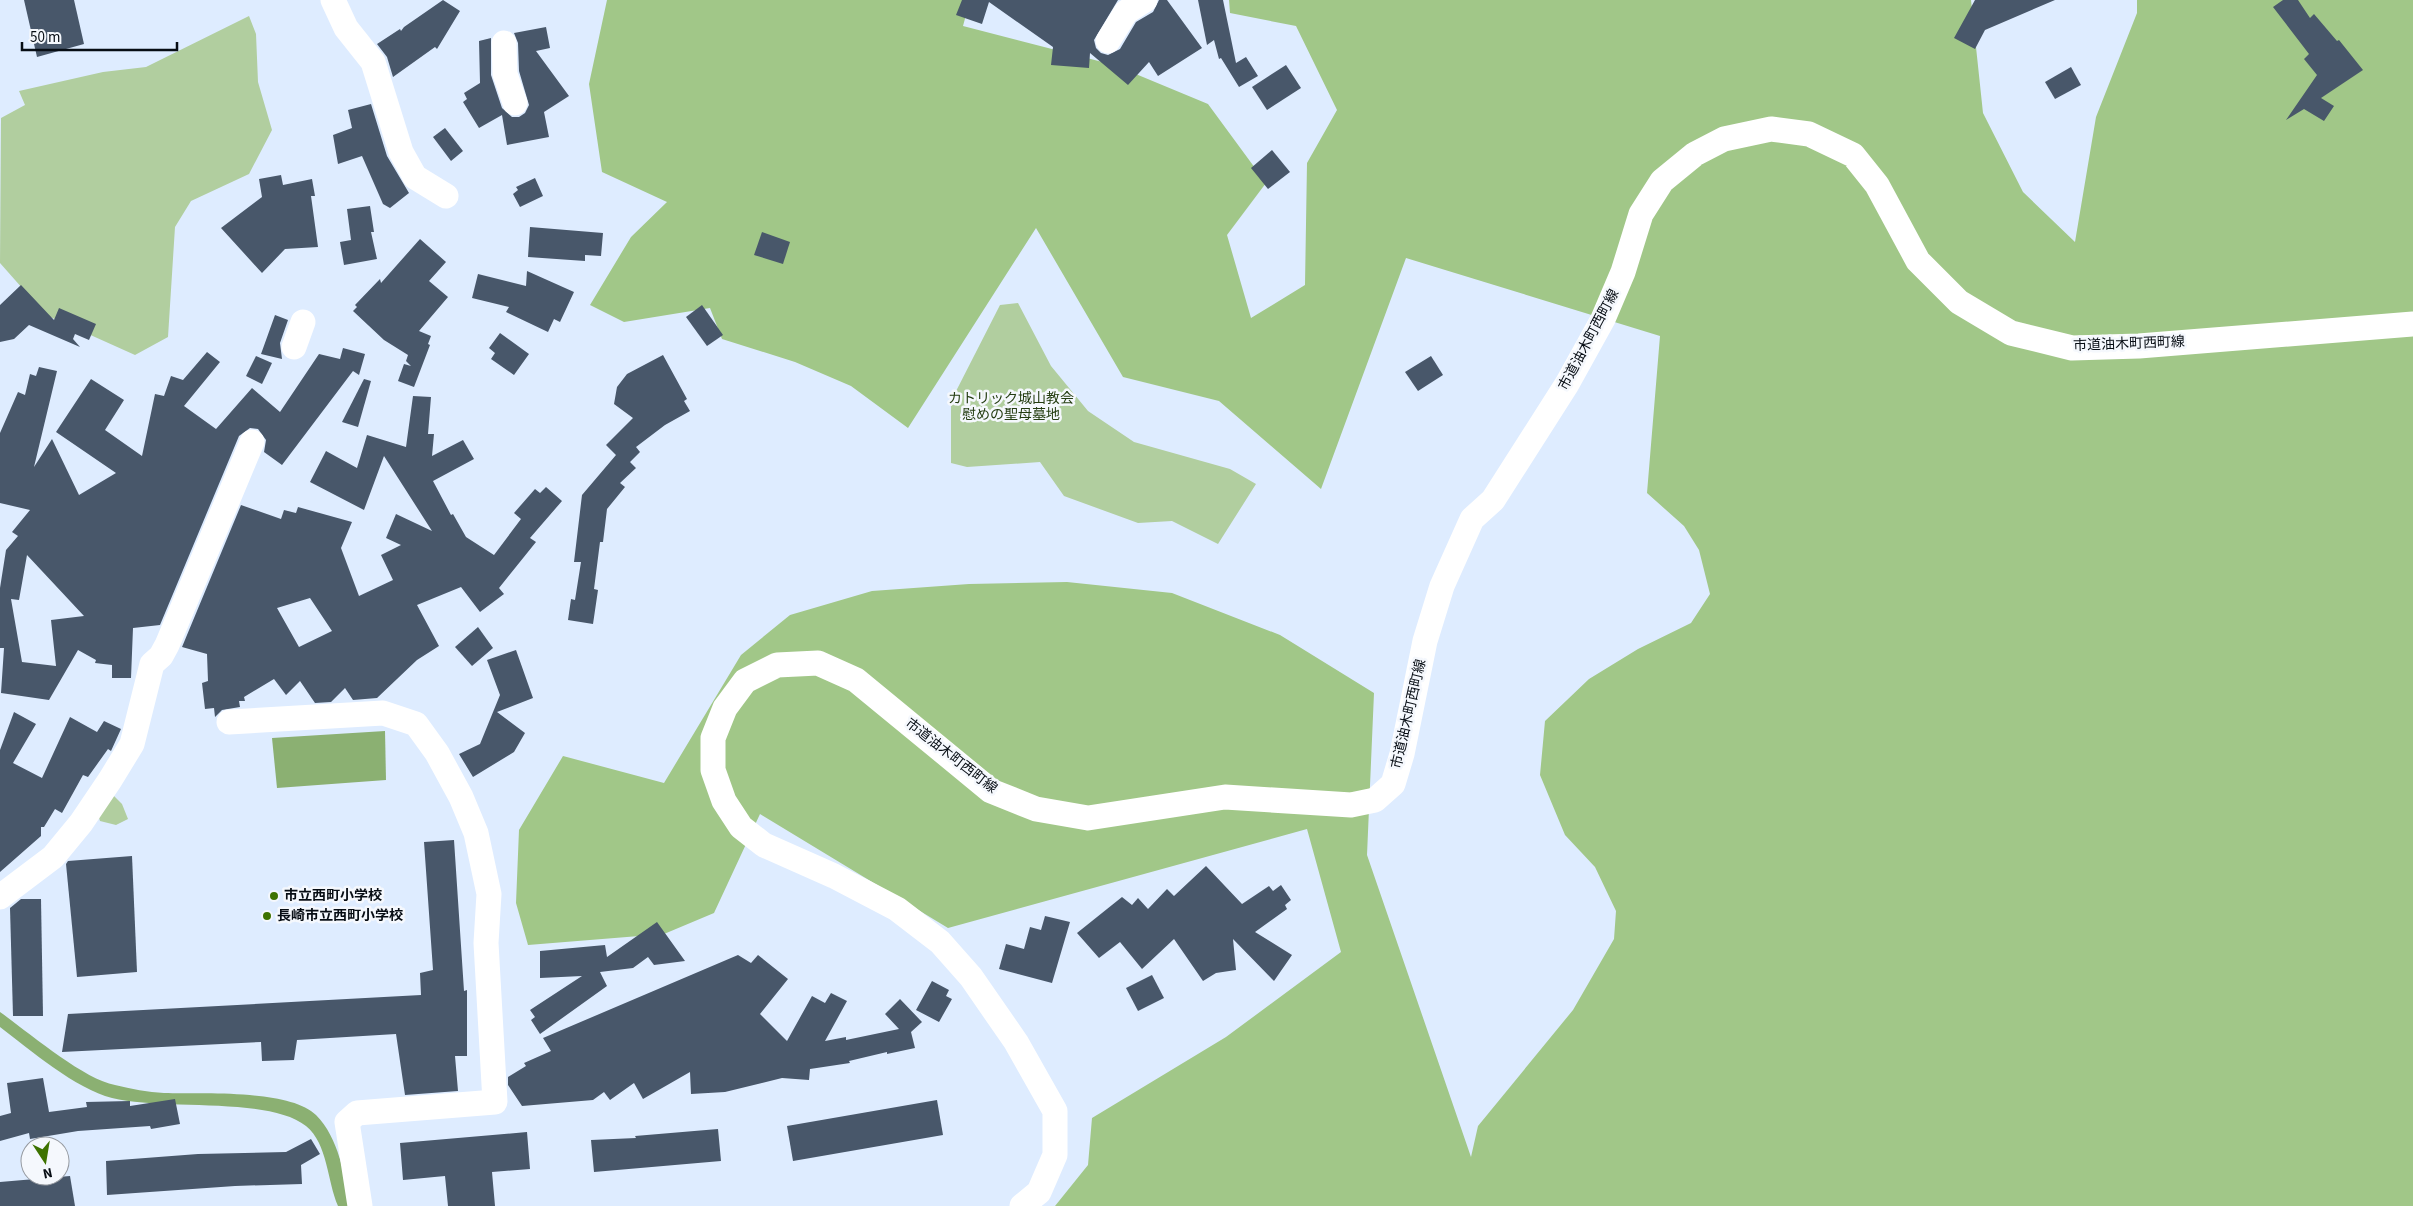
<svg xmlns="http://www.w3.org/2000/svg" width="2413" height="1206" viewBox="0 0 2413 1206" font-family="'Source Sans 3','Noto Sans JP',sans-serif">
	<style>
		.green { fill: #b1ce9f }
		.forest { fill: #a1c788 }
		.water { fill: #8bb072 }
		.building { fill: #48576a; fill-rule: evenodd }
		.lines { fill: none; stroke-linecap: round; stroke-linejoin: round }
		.minor { stroke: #fff; stroke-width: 25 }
		.poi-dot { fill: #3e7300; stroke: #f5f8fd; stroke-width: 2 }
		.labels { text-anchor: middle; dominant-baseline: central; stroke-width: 5; stroke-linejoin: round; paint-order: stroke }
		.street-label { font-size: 14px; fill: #070d14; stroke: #f5f8fd }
		.park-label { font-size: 14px; fill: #243d11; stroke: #f5f8fd }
		.poi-label { font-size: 14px; font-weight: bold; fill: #070d14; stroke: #f5f8fd; text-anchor: start }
	</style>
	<rect width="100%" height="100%" fill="#deecff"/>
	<g class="green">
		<path d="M249 16 256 34 258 82 272 130 249 174 191 201 175 227 168 337 135 355 46 315 0 263 1 118 25 105 19 91 103 72 146 67Z"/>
		<path d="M1018 303 1051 366 1088 411 1134 442 1230 469 1256 484 1218 544 1172 521 1138 523 1064 496 1040 462 967 467 951 463V401L1000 305Z"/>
		<path d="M113 795 122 804 128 819 116 825 100 821 97 811Z"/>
	</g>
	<path class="forest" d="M607 0H970L963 26 1114 65 1208 104 1266 183 1227 235 1251 318 1305 285 1307 163 1337 110 1296 26 1230 13 1229 0H1971L1983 113 2023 192 2075 242 2096 117 2137 13V0H2413V1206H1055L1088 1165 1092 1118 1226 1037 1341 952 1307 829 948 928 760 814 714 913 664 934 528 945 516 903 519 830 563 756 664 783 741 655 790 615 872 591 969 584 1067 582 1172 593 1280 635 1374 693 1367 855 1471 1157 1478 1126 1573 1010 1614 939 1616 911 1595 867 1565 835 1540 775 1545 721 1589 679 1638 649 1691 623 1710 594 1699 550 1684 526 1647 493 1660 336 1406 258 1321 489 1219 401 1123 377 1036 228 908 428 851 386 795 362 722 339 710 308 624 322 590 305 631 237 667 202 602 172 589 84Z"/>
	<g class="water">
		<path d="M385 731 386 780 277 788 272 738Z"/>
		<path d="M0 1012C28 1032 83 1079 115 1085 131 1089 148 1092 164 1093 201 1094 290 1089 316 1115 339 1138 344 1176 352 1206H338C327 1181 328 1144 306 1126 268 1096 163 1111 112 1098 76 1089 30 1050 0 1027Z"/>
	</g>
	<g class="building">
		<path d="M24 0H74L84 44 37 57Z"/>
		<path d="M443 0 460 11 437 49 435 47 393 77 387 57 377 44 400 29 401 31 404 27Z"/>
		<path d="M962 0H1118L1094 40 1096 48 1101 53 1108 55 1120 49 1136 22 1153 12 1159 0H1167L1202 48 1158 76 1149 62 1128 85 1090 53 1089 68 1051 65 1053 47 989 2 982 24 956 15Z"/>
		<path d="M1198 0H1223L1236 63 1246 57 1258 76 1239 87 1221 58 1219 59 1214 40 1207 45Z"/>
		<path d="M1975 0H2055L1985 30 1975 49 1954 38Z"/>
		<path d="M2283 0H2298L2310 18 2314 14 2337 41 2339 40 2363 70 2321 98 2334 106 2324 121 2304 109 2286 120 2317 75 2304 59 2309 54 2273 7Z"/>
		<path d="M546 27 550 48 536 51 569 96 544 112 549 137 507 145 502 115 479 128 463 102 467 99 464 93 480 83 479 41 491 38V75L502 108 512 117H519L525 113 529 105 519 71 518 43 514 33Z"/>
		<path d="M1286 65 1301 88 1267 110 1252 87Z"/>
		<path d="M2071 67 2081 85 2055 99 2045 82Z"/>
		<path d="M371 104 387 156 409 193 390 208 383 204 362 156 338 164 333 135 352 128 348 110Z"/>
		<path d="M445 128 463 151 451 161 433 137Z"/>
		<path d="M1272 150 1290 172 1268 189 1251 168Z"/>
		<path d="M281 175 283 185 312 179 315 196H311L318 247 285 249 262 273 221 228 262 197 259 179Z"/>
		<path d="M535 178 543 196 520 207 513 194 518 190 516 187Z"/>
		<path d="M370 206 374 232H371L377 259 344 265 340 242 351 240 347 209Z"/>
		<path d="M530 227 603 233 601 256 585 255V261L528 257Z"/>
		<path d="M762 232 790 242 783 264 754 255Z"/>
		<path d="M420 239 446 262 429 281 448 297 419 331 431 336 428 344 430 345 414 387 398 381 404 364 411 366 406 361 408 355 384 340 353 311 357 307 355 305 380 279 381 283Z"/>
		<path d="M527 271 574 292 560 322 554 319 548 332 506 312 509 307 472 298 478 274 526 286Z"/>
		<path d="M21 285 54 320 59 308 96 324 89 340 75 334 73 339 80 347 29 325 14 339 0 342V305Z"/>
		<path d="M702 305 723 335 707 346 686 317Z"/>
		<path d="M275 315 288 320 280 343 282 359 261 354Z"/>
		<path d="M500 333 529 354 514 375 491 359 495 353 489 348Z"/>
		<path d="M343 348 365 354 359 375 353 371 282 465 264 452 266 440 258 429 250 428 239 436 160 625 133 628 131 678H112V665L95 663 96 660 78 650 49 700 1 693 4 648H0V588L6 550 18 536 12 532 30 510 0 503V433L18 392 25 395 30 374 36 376 39 367 57 371 34 467 52 439 79 495 116 473 56 432 91 379 124 400 105 430 142 456 155 394 164 396 171 376 183 380 207 352 220 362 184 406 216 429 252 388 280 412 319 354 340 359ZM27 555 84 616 51 620 56 666 22 662 11 599 19 600Z"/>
		<path d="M663 355 687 399 684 401 690 411 665 425 636 447 640 452 630 462 636 468 620 483 625 487 607 509 603 542H600L594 589 598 590 593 624 568 620 571 599 575 600 581 562H574L582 495 616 455 606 445 633 418 614 404 617 387 627 374Z"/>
		<path d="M256 356 272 363 262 384 246 376Z"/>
		<path d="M1431 356 1443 375 1418 391 1405 372Z"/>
		<path d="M364 379 371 381 358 427 342 422Z"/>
		<path d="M413 396 431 397 428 434H434L432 456 463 440 474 459 433 481 451 515 453 514 466 537 494 555 521 519 514 513 535 489 540 493 546 487 562 501 530 538 536 542 499 588 504 594 480 612 461 587 417 605 439 646 417 660 377 698 353 700 345 688 331 702 315 703 300 681 286 695 274 679 244 697 245 701H239L240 707 222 710 215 717 214 708 205 709 202 683 208 681 207 654 182 647 241 505 281 519 284 510 296 513 298 507 352 522 341 548 359 596 393 580 381 555 401 545 386 538 396 514 432 531 384 456 364 510 310 482 326 451 357 468 367 435 406 447ZM310 598 332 631 299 647 277 608Z"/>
		<path d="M478 627 493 648 472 666 455 647Z"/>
		<path d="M516 650 533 698 497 712 525 733 514 752 473 777 459 754 480 744 500 695 487 660Z"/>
		<path d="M14 712 36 724 13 763 42 778 70 717 97 732 104 721 121 729 111 751 108 749 88 777 83 775 62 813 55 809 44 827H41V836L0 872V750Z"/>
		<path d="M454 840 464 991 467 990V1056H455L458 1091 405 1095 396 1034 297 1040 294 1060 262 1061 261 1042 62 1052 68 1014 421 995 420 973 433 970 424 842Z"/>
		<path d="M132 856 137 972 77 977 66 864 68 861Z"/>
		<path d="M1206 866 1242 904 1269 886 1273 891 1281 885 1291 900 1285 905 1287 909 1255 932 1292 955 1274 981 1233 939 1236 970 1216 973 1203 981 1174 939 1142 969 1120 942 1099 958 1077 933 1122 897 1132 905 1138 898 1148 909 1167 889 1174 896Z"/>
		<path d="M21 899H41L43 1016H13L10 908Z"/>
		<path d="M1045 916 1070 922 1052 983 999 969 1006 944 1024 949 1030 927 1041 930Z"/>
		<path d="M657 922 685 961 654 965 648 957 633 968 600 972 607 986 540 1034 531 1020 535 1017 530 1010 582 976 540 978V951L605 945 607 957Z"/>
		<path d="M738 955 751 963 758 955 788 979 760 1014 787 1041 812 996 825 1003 831 993 847 1001 825 1041 846 1037V1040L899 1029 885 1014 900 999 922 1022 911 1032 915 1048 887 1054V1052L849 1061 850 1063 810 1069 809 1080 782 1078 725 1092 691 1094 690 1072 643 1099 634 1083 610 1100 604 1092 593 1100 522 1106 508 1085V1077L526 1066 524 1063 551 1051 543 1038Z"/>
		<path d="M1152 975 1164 998 1138 1011 1126 988Z"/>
		<path d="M932 981 949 990 946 996 952 999 939 1022 916 1010Z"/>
		<path d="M43 1078 49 1112 87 1107 86 1102 130 1101V1106L175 1099 180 1124 151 1129 150 1126 78 1131 30 1139 29 1133 0 1141V1116L11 1113 7 1083Z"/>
		<path d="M937 1100 943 1135 793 1161 787 1126Z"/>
		<path d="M718 1129 721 1161 594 1172 591 1140 636 1138 635 1136Z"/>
		<path d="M527 1132 530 1169 492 1172 495 1206H448L445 1176 403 1180 400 1143Z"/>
		<path d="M311 1139 320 1154 301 1165 302 1184 235 1186 107 1195 106 1161 198 1154 286 1152Z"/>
		<path d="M70 1176 75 1206H0V1182Z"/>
	</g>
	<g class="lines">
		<g class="minor">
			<path d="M333 0 346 28 373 62 401 152 415 177 446 196"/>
			<path d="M1108 41 1126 12 1145 0"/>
			<path d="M504 43 505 74 515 103"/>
			<path d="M294 347 303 322"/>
			<path d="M229 722 383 713 416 724 437 753 461 797 476 833 489 894 486 943 495 1102 357 1113 347 1122 360 1206"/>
			<path d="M0 897 53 857 81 823 110 780 132 744 152 664 161 656 167 645 252 442"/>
			<path d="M1022 1206 1039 1192 1055 1155V1111L1016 1042 971 977 940 942 897 909 834 876 764 845 741 827 724 801 713 770V738L725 708 745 681 777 665 818 663 856 680 991 791 1036 809 1088 818 1225 797 1351 805 1375 800 1393 784 1402 754 1425 641 1442 586 1472 519 1493 500 1567 384 1603 319 1623 272 1641 214 1662 181 1695 154 1724 139 1771 129 1809 134 1853 155 1877 185 1918 261 1959 302 2011 333 2072 348 2139 346 2413 324"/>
		</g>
	</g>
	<g class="poi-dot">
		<circle cx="274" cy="896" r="5"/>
		<circle cx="267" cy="916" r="5"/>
	</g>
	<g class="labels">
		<g class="street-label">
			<text transform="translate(1589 340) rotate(-62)">市道油木町西町線</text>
			<text transform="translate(2129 344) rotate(-2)">市道油木町西町線</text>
			<text transform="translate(1409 714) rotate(-77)">市道油木町西町線</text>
			<text transform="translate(951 756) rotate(38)">市道油木町西町線</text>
		</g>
		<g class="park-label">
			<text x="1011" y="399">カトリック城山教会<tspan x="1011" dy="16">慰めの聖母墓地</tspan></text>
		</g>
		<g class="poi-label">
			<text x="284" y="896">市立西町小学校</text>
			<text x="277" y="916">長崎市立西町小学校</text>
		</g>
	</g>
	<g transform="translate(45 1161) rotate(168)"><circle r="24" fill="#f5f8fd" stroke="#969aa0"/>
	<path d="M0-4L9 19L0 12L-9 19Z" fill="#3e7300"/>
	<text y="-8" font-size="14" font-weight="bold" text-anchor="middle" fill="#070d14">N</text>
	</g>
	<path d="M22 42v8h155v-8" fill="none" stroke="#070d14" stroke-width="2.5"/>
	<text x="30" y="42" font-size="15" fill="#070d14" stroke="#f5f8fd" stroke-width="4" paint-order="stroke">50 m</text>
</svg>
